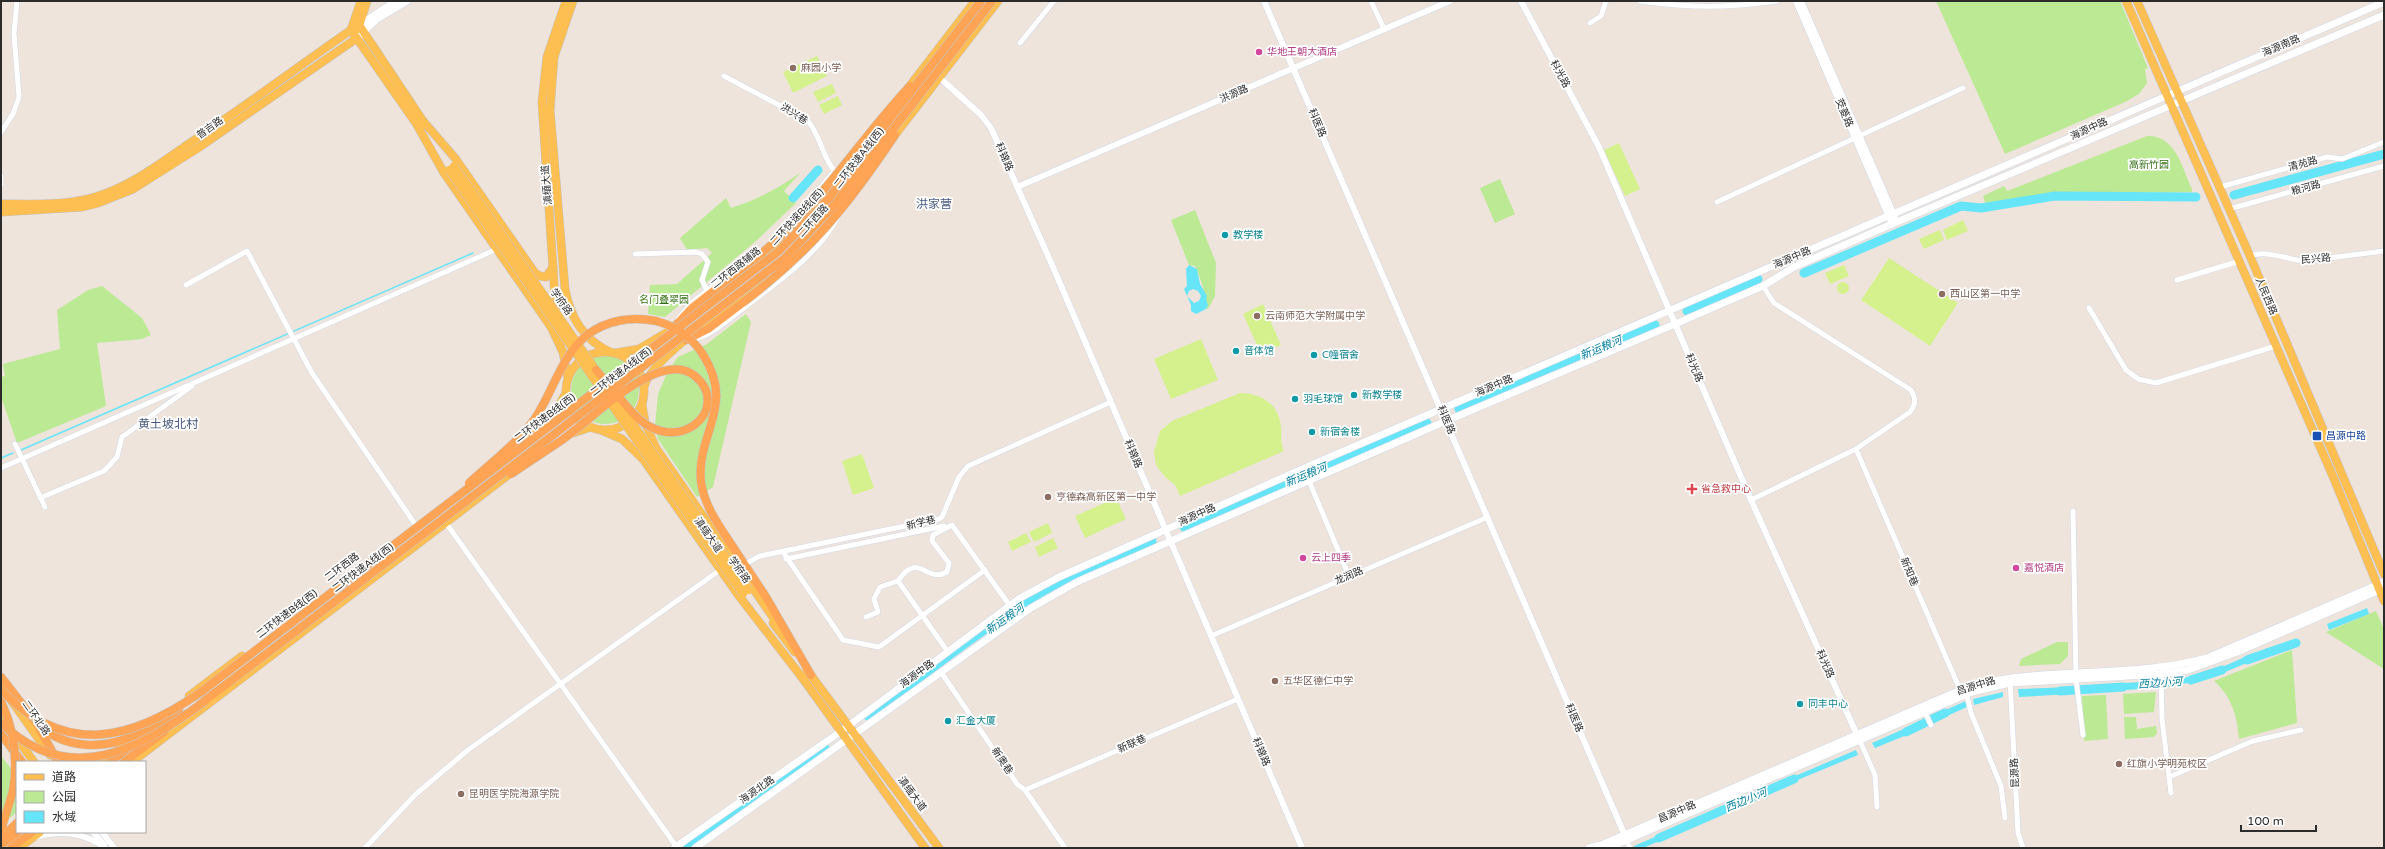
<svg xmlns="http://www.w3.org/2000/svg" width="2385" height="849" viewBox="0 0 2385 849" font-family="'Varela Round','Noto Sans SC',sans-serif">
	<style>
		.green { fill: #bce994 }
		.pitch { fill: #d5f18e }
		.water { fill: #66e5f9; fill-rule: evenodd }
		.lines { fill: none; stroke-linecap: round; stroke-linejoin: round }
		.stream { stroke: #66e5f9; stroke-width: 1.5 }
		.river { stroke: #66e5f9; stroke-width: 9 }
		.minor-casing { stroke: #d1d7e5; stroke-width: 6 }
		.tertiary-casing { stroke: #d1d7e5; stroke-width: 7 }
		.secondary-casing { stroke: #d1d7e5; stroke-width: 8 }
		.primary-casing { stroke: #c4c4c4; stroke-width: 9 }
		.trunk-casing { stroke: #c4c4c4; stroke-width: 9 }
		.minor { stroke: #fff; stroke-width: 5 }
		.tertiary { stroke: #fff; stroke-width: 6 }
		.secondary { stroke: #fff; stroke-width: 7 }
		.primary { stroke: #fdbe52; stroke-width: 8 }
		.trunk { stroke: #fea454; stroke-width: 8 }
		.primary-bridge-casing { stroke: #c4c4c4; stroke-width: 9; stroke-linecap: butt }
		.trunk-bridge-casing { stroke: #c4c4c4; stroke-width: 9; stroke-linecap: butt }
		.primary-bridge { stroke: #fdbe52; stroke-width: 8 }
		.trunk-bridge { stroke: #fea454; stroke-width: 8 }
		.hotel-dot { fill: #d1479c; stroke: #fff; stroke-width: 1.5 }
		.education-dot { fill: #8d6e63; stroke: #fff; stroke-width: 1.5 }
		.culture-dot { fill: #0f9aa8; stroke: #fff; stroke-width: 1.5 }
		.transit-dot { fill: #1a4fb4; stroke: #fff; stroke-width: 1.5 }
		.health-dot { fill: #e0444e; stroke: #fff; stroke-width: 1.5 }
		.labels { text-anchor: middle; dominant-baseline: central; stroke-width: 3.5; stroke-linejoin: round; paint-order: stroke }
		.street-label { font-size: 10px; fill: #2b2b2b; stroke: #fff }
		.hotel-label { font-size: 10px; fill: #b23c85; stroke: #fff; text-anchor: start }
		.education-label { font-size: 10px; fill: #785e54; stroke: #fff; text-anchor: start }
		.park-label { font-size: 10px; fill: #336f14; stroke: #fff }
		.culture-label { font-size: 10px; fill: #0d838f; stroke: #fff; text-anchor: start }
		.transit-label { font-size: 10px; fill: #164399; stroke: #fff; text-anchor: start }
		.health-label { font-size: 10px; fill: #be3a42; stroke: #fff; text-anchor: start }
		.water-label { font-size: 11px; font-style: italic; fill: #037fa0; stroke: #fff }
		.quarter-label { font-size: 12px; fill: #475980; stroke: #fff }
	</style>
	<rect width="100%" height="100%" fill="#eee4dc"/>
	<g class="green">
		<path d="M1936 1H2120L2148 68 2145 69 2147 83 2139 94 2125 102 2005 154Z"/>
		<path d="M2147 136C2176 135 2182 168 2192 189V192L2052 195 1986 205 1983 196 2004 186 2007 191Z"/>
		<path d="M801 172 784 191 796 203 756 241 665 317 648 314 650 285 677 284 712 253 707 248 687 250 680 238 726 198 731 208C757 200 779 188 801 172Z"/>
		<path d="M1500 179 1515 214 1495 223 1480 188Z"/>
		<path d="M1195 210 1216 263 1215 296 1208 309H1206C1209 303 1199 273 1195 266L1189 265 1171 220Z"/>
		<path d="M102 286 142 318 151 335 142 339 97 343 106 406 17 443 1 397V377L5 376 3 364 60 349 57 310 88 290Z"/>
		<path d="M746 314 751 322 713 487 697 497 658 439 655 426 658 394 668 371 678 357 707 344Z"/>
		<circle cx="605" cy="390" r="34"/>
		<path d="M2376 611 2384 629V669L2326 632Z"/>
		<path d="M2057 642H2068V656L2060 664 2019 666 2021 659Z"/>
		<path d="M2292 650 2297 723 2239 739C2237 716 2232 697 2214 681Z"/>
		<path d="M2156 692 2154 712 2124 714 2123 694Z"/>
		<path d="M2106 695 2108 739 2084 741 2082 696Z"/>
		<path d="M2124 717H2136L2137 729 2156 726 2157 733 2154 737 2125 739Z"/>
		<path d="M1 756 17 776V812L1 825Z"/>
	</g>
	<g class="pitch">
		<path d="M817 56 827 76 793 93 783 72Z"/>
		<path d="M832 84 836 93 818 102 813 92Z"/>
		<path d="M838 96 842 105 824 114 819 105Z"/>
		<path d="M1619 143 1640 189 1625 196 1604 150Z"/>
		<path d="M1963 220 1968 231 1947 240 1943 230Z"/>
		<path d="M1940 230 1944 240 1924 249 1919 239Z"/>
		<path d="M1889 258 1958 303 1930 346 1861 300Z"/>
		<path d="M1844 265 1849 276 1830 284 1825 273Z"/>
		<circle cx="1843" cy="288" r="6"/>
		<path d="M1263 304 1281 345 1261 354 1243 314Z"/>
		<path d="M1201 339 1218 380 1171 399 1154 359Z"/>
		<path d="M1240 393C1261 393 1279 404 1281 427 1282 437 1280 442 1284 451L1180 496 1175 485 1165 477 1156 465 1154 452 1160 431 1172 421Z"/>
		<path d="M862 454 874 488 853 495 842 461Z"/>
		<path d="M1116 498 1126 519 1085 538 1075 516Z"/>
		<path d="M1048 523 1052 533 1034 542 1029 532Z"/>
		<path d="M1026 533 1031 542 1012 551 1008 542Z"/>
		<path d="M1053 538 1058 548 1039 557 1035 547Z"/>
	</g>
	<g class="water">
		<path d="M1189 265 1197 269 1200 284 1207 296 1206 299 1208 305 1206 309 1196 314 1191 311V305L1184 289 1187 286 1186 269ZM1193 289 1198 291 1201 296 1199 301 1194 303 1187 296 1189 291Z"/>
		<path d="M2367 608 2369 614 2329 630 2327 624Z"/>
		<path d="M2294 640 2297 645 2267 655 2265 649Z"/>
		<path d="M2256 652 2259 658 2213 677 2211 672Z"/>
		<path d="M2201 674 2204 680 2165 687V682Z"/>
		<path d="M2156 681V688L2110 691V684Z"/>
		<path d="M2103 685 2104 692 2079 693V686Z"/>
		<path d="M2071 687V694L2019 697 2018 689Z"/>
		<path d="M2003 692V697L1974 705 1973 699Z"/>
		<path d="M1966 701 1967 707 1936 721 1934 715Z"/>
		<path d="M1915 724 1919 730 1875 748 1872 743Z"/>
		<path d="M1856 750 1858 755 1783 786 1781 782Z"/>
		<path d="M1773 785 1775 789 1746 803 1744 799Z"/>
		<path d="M1738 800 1740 805 1713 817 1711 812Z"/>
		<path d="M1706 815 1708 820 1676 834 1673 829Z"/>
		<path d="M1669 831 1671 836 1643 848H1635L1634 846Z"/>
	</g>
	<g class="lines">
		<g class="stream">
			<path d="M21 450 473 253"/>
			<path d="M1 458 13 453"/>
		</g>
		<g class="river">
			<path d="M2234 195 2384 154"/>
			<path d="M793 198 818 170"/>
			<path d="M1804 273 1961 206 1981 208 2055 196 2196 197"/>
			<path d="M1687 311 1758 279"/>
			<path d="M1459 409 1655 325"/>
			<path d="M1184 527 1427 423"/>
			<path d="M2247 660 2296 643"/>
			<path d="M2191 680 2222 670"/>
			<path d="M2060 691 2123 687"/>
			<path d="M868 716C925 674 981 629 1042 592 1076 571 1115 557 1152 541"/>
			<path d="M1906 732 1945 713"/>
			<path d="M1659 838 1794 779"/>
			<path d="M688 845 825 748"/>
		</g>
		<defs>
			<g id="minor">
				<path d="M1371 1 1384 29"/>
				<path d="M1640 1C1691 8 1726 8 1777 1"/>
				<path d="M1590 23 1601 16 1606 1"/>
				<path d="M1020 43 1054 1"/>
				<path d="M724 76 807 120C821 135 822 158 836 173"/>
				<path d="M1 132 13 114 19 97 14 34 17 1"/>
				<path d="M1859 136 1963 88"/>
				<path d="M1 176V184"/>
				<path d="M2220 187 2327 157 2342 159 2384 142"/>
				<path d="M809 201 835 170"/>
				<path d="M1717 202 1855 138"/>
				<path d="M2229 209 2384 166"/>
				<path d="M635 254 696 252 702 254 708 262 702 280 707 291"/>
				<path d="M2250 256C2268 249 2286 260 2305 261L2384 251"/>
				<path d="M2177 280 2240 261"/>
				<path d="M186 285 247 251 312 373 415 524"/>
				<path d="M2089 308 2126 370 2138 379 2156 383 2276 346"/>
				<path d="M678 319 691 303 730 273"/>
				<path d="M695 339C714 334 729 319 744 308 777 282 818 255 838 217"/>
				<path d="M15 444 45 507"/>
				<path d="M1856 449 1961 692"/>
				<path d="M1 468 497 249"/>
				<path d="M1309 481 1349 576"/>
				<path d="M40 498 104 471 117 457 122 437 192 386"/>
				<path d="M1751 500 1856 449 1910 412C1916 404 1916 399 1911 390L1774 303 1763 286"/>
				<path d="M2073 511 2076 679 2083 735"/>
				<path d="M446 523 676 846"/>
				<path d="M783 552 843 640 879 647 985 570"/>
				<path d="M786 559 944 526"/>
				<path d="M743 565 760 556 939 519 942 517 959 477 968 466 1111 402"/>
				<path d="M898 581 948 652"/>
				<path d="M866 617 878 612 874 599 880 587 898 581C919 550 926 584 947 572L949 563 932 541 933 535 952 525 1010 606"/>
				<path d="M1211 636 1488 517"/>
				<path d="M941 672 1017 784 1025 790 1065 848"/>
				<path d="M2161 673 2162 719 2171 793"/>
				<path d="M2010 680 2018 833 2023 848"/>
				<path d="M1966 692 1971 713 2001 786 2005 818"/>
				<path d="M1925 712 1931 725"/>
				<path d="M1859 739 1875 775 1877 807"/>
				<path d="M2169 777 2253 741 2301 730"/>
				<path d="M1025 790 1238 699"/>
				<path d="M1626 840 1630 848"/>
				<path d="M365 848 416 794 468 750 720 570"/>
			</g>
			<g id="tertiary">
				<path d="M1264 1 1626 838"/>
				<path d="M1521 1 1599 147 1751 500 1858 737"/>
				<path d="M1796 1 1892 224"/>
				<path d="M1801 1 1897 222"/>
				<path d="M939 77 981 115 991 128 1053 267 1302 848"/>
				<path d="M1017 187 1450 1"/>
				<path d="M93 832 104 845"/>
				<path d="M102 832 114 848"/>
				<path d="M36 837C60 829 86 833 105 848"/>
			</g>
			<g id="secondary">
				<path d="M358 26 396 1"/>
				<path d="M360 35 377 19 407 1"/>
				<path d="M674 848 840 732 1020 598 1059 577 1316 463 2384 2"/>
				<path d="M695 848 1031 608 1077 582 1446 421 1675 324 1763 286 1794 267 1892 224 2384 15"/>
				<path d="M1589 848 1601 845 1970 686C2047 666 2130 679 2207 658L2384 582"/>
				<path d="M1608 848 1972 692 2010 683 2161 674 2188 670 2240 651 2384 588"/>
			</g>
			<g id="primary">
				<path d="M361 1 351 30 420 129"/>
				<path d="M573 1 554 57 550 110 565 289C570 317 584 340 610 352"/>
				<path d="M2126 1 2334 479 2384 601"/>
				<path d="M2137 1 2250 256 2384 574"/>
				<path d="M359 25 425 124"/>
				<path d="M358 29 367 1"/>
				<path d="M906 91 975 1"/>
				<path d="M423 121 455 158 535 273 540 276 546 277 553 267"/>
				<path d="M417 125 444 173 551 327 563 352 568 378"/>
				<path d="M891 140 998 1"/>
				<path d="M1 204C32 204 64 206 95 197 129 187 158 165 187 145 243 108 296 68 351 30"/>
				<path d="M814 209 849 165"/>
				<path d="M1 212 82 207 98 203 133 189 201 146 357 38"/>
				<path d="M761 260 788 236"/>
				<path d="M556 314 542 102 547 57 566 1"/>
				<path d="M557 325 561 348"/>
				<circle cx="605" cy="391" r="39"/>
				<path d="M616 353 639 349 666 333"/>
				<path d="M644 387C651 357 738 301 765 280"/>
				<path d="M642 404 645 423 656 448 779 626"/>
				<path d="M601 430 622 439 643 459 739 596 804 680"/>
				<path d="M573 433 591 427"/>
				<path d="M527 439 555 412 566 393"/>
				<path d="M773 623 795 652"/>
				<path d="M807 670 939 848"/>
				<path d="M801 676 925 848"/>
				<path d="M1 686 50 755"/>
				<path d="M189 696 242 656"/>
				<path d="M1 717 34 762"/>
				<path d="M102 762 158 720"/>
				<path d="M132 762 516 469"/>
				<path d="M19 848 40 832"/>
			</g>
			<g id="trunk">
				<path d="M675 326 692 308 763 252"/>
				<path d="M686 340 708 329 745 301"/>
				<path d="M729 541 766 597 811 675"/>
				<path d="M1 677 29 713"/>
				<path d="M200 704 228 683"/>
				<path d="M33 719C62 752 109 751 145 730"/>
				<path d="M38 726 58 762"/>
				<path d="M1 734 22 762"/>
				<path d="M139 740 179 709"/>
				<path d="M110 762 128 748"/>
				<path d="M124 762 164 732"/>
				<path d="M1 830 13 791"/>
				<path d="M1 838 17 823"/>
				<path d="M1 845 18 832"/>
				<path d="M11 848 32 832"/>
			</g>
		</defs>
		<use href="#minor" class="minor-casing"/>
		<use href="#tertiary" class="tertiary-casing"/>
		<use href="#secondary" class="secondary-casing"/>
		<use href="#primary" class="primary-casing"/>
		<use href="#trunk" class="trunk-casing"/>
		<use href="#minor" class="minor"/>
		<use href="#tertiary" class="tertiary"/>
		<use href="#secondary" class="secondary"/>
		<use href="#primary" class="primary"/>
		<use href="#trunk" class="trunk"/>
		<defs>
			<g id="primary-bridge">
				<path d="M454 166 600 376"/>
				<path d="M449 170 743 594"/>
				<path d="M612 394 749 590"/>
			</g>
			<g id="trunk-bridge">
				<path d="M763 252C820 205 859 140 910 86"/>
				<path d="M745 301C812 250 849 204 895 135"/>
				<path d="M511 474 562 440 570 434C596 414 629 382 660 372 672 368 685 368 695 376 734 409 675 463 630 410L596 370"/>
				<path d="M469 483C492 462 518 443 536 417 553 391 562 355 587 335 607 320 632 316 656 321 675 326 691 337 702 353 737 407 696 432 701 482 704 504 717 523 729 541"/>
				<path d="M228 683 785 258 836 203 992 1"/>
				<path d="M1 690C66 758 132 740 201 692L779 251 829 198 981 1"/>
				<path d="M1 702C15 731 18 760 13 791"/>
				<path d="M1 723C71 790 141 748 205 701"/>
			</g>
		</defs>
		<use href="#primary-bridge" class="primary-bridge-casing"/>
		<use href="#trunk-bridge" class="trunk-bridge-casing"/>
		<use href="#primary-bridge" class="primary-bridge"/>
		<use href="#trunk-bridge" class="trunk-bridge"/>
	</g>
	<g class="hotel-dot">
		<circle cx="1259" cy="52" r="4"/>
		<circle cx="1303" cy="558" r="4"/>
		<circle cx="2016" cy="568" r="4"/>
	</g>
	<g class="education-dot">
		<circle cx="793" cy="68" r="4"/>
		<circle cx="1942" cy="294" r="4"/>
		<circle cx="1257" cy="316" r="4"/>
		<circle cx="1048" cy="497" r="4"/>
		<circle cx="1275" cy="681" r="4"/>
		<circle cx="2119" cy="764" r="4"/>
		<circle cx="461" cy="794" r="4"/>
	</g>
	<g class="culture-dot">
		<circle cx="1225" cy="235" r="4"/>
		<circle cx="1236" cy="351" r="4"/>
		<circle cx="1314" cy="355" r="4"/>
		<circle cx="1354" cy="395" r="4"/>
		<circle cx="1295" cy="399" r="4"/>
		<circle cx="1312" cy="432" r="4"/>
		<circle cx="1800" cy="704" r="4"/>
		<circle cx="948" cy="721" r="4"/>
	</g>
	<rect class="transit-dot" x="2312" y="431" width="10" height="10" rx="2"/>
	<path class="health-dot" d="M1690 483h4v4h4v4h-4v4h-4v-4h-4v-4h4z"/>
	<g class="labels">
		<g class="street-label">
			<text transform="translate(2281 46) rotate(-23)">海源南路</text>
			<text transform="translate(1560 74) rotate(62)">科光路</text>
			<text transform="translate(1234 94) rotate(-24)">洪源路</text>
			<text transform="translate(1844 113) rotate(67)">茭菱路</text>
			<text transform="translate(794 114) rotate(32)">洪兴巷</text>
			<text transform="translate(1317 123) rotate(67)">科医路</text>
			<text transform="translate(210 128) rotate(-35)">普吉路</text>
			<text transform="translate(2089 129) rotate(-24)">海源中路</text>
			<text transform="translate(1004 157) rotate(67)">科锦路</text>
			<text transform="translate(859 158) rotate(-52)">二环快速A线(西)</text>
			<text transform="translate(2303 164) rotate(-15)">清苑路</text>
			<text transform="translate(547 185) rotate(-95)">滇缅大道</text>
			<text transform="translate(2306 188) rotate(-15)">粮河路</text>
			<text transform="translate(797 217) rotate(-47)">二环快速B线(西)</text>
			<text transform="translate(813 221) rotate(-48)">二环西路</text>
			<text transform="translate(1792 258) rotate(-23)">海源中路</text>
			<text transform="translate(2316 259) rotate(-5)">民兴路</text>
			<text transform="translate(736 268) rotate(-38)">二环西路辅路</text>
			<text transform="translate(2266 296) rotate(67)">人民西路</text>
			<text transform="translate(561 302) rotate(55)">学府路</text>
			<text transform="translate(1694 368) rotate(67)">科光路</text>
			<text transform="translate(621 372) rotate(-37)">二环快速A线(西)</text>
			<text transform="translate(1494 386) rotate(-23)">海源中路</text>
			<text transform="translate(545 418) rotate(-37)">二环快速B线(西)</text>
			<text transform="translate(1446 420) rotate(67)">科医路</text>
			<text transform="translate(1133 454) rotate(67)">科锦路</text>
			<text transform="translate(1197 515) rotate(-24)">海源中路</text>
			<text transform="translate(921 523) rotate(-14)">新学巷</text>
			<text transform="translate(708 535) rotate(55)">滇缅大道</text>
			<text transform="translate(342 567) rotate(-37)">二环西路</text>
			<text transform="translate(363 568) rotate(-37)">二环快速A线(西)</text>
			<text transform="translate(739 570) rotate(55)">学府路</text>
			<text transform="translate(1909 572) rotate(67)">新知巷</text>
			<text transform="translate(1349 576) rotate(-23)">龙润路</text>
			<text transform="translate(287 614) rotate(-37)">二环快速B线(西)</text>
			<text transform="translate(1825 664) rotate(66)">科光路</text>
			<text transform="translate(917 674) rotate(-36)">海源中路</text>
			<text transform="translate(1976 686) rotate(-17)">昌源中路</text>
			<text transform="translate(36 718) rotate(55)">二环北路</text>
			<text transform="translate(1574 718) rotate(67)">科医路</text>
			<text transform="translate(1132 744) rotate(-24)">新联巷</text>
			<text transform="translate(1261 752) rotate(67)">科锦路</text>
			<text transform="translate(1002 761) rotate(56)">新奥巷</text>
			<text transform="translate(2015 773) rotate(-93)">昆源路</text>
			<text transform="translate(757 790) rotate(-35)">海源北路</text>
			<text transform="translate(912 794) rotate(54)">滇缅大道</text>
			<text transform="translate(1677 812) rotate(-23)">昌源中路</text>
		</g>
		<g class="hotel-label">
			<text x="1267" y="52">华地王朝大酒店</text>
			<text x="1311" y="558">云上四季</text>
			<text x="2024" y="568">嘉悦酒店</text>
		</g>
		<g class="education-label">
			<text x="801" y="68">麻园小学</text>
			<text x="1950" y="294">西山区第一中学</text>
			<text x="1265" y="316">云南师范大学附属中学</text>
			<text x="1056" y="497">亨德森高新区第一中学</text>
			<text x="1283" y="681">五华区德仁中学</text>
			<text x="2127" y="764">红旗小学明苑校区</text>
			<text x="469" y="794">昆明医学院海源学院</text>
		</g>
		<g class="park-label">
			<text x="2149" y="165">高新竹园</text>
			<text x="664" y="300">名门叠翠园</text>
		</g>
		<g class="culture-label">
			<text x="1233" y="235">教学楼</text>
			<text x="1244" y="351">音体馆</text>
			<text x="1322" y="355">C幢宿舍</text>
			<text x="1362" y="395">新教学楼</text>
			<text x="1303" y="399">羽毛球馆</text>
			<text x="1320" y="432">新宿舍楼</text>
			<text x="1808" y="704">同丰中心</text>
			<text x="956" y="721">汇金大厦</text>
		</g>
		<g class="transit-label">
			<text x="2326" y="436">昌源中路</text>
		</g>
		<g class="health-label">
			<text x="1701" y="489">省急救中心</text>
		</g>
		<g class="water-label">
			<text transform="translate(1601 348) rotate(-23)">新运粮河</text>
			<text transform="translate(1306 475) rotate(-23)">新运粮河</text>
			<text transform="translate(1005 619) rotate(-35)">新运粮河</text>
			<text transform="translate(2160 683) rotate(-4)">西边小河</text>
			<text transform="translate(1746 800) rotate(-23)">西边小河</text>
		</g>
		<g class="quarter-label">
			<text x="934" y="204">洪家营</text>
			<text x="168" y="424">黄土坡北村</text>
		</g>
	</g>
	<rect width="2385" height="849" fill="none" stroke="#2b2b2b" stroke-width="4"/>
	<rect x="16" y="761" width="130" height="72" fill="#ffffff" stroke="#aaaaaa"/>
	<rect x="24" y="774" width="20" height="6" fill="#fdbe52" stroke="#aaaaaa"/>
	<text x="52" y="781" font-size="12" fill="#2b2b2b">道路</text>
	<rect x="24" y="791" width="20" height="12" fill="#bce994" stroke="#aaaaaa"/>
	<text x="52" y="801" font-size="12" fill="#2b2b2b">公园</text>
	<rect x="24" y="811" width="20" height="12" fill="#66e5f9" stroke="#aaaaaa"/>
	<text x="52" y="821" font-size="12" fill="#2b2b2b">水域</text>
	<path d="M2241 825v6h75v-6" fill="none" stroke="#2b2b2b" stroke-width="2"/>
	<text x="2247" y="825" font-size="12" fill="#2b2b2b" stroke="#ffffff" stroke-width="3" paint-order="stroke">100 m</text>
</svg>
